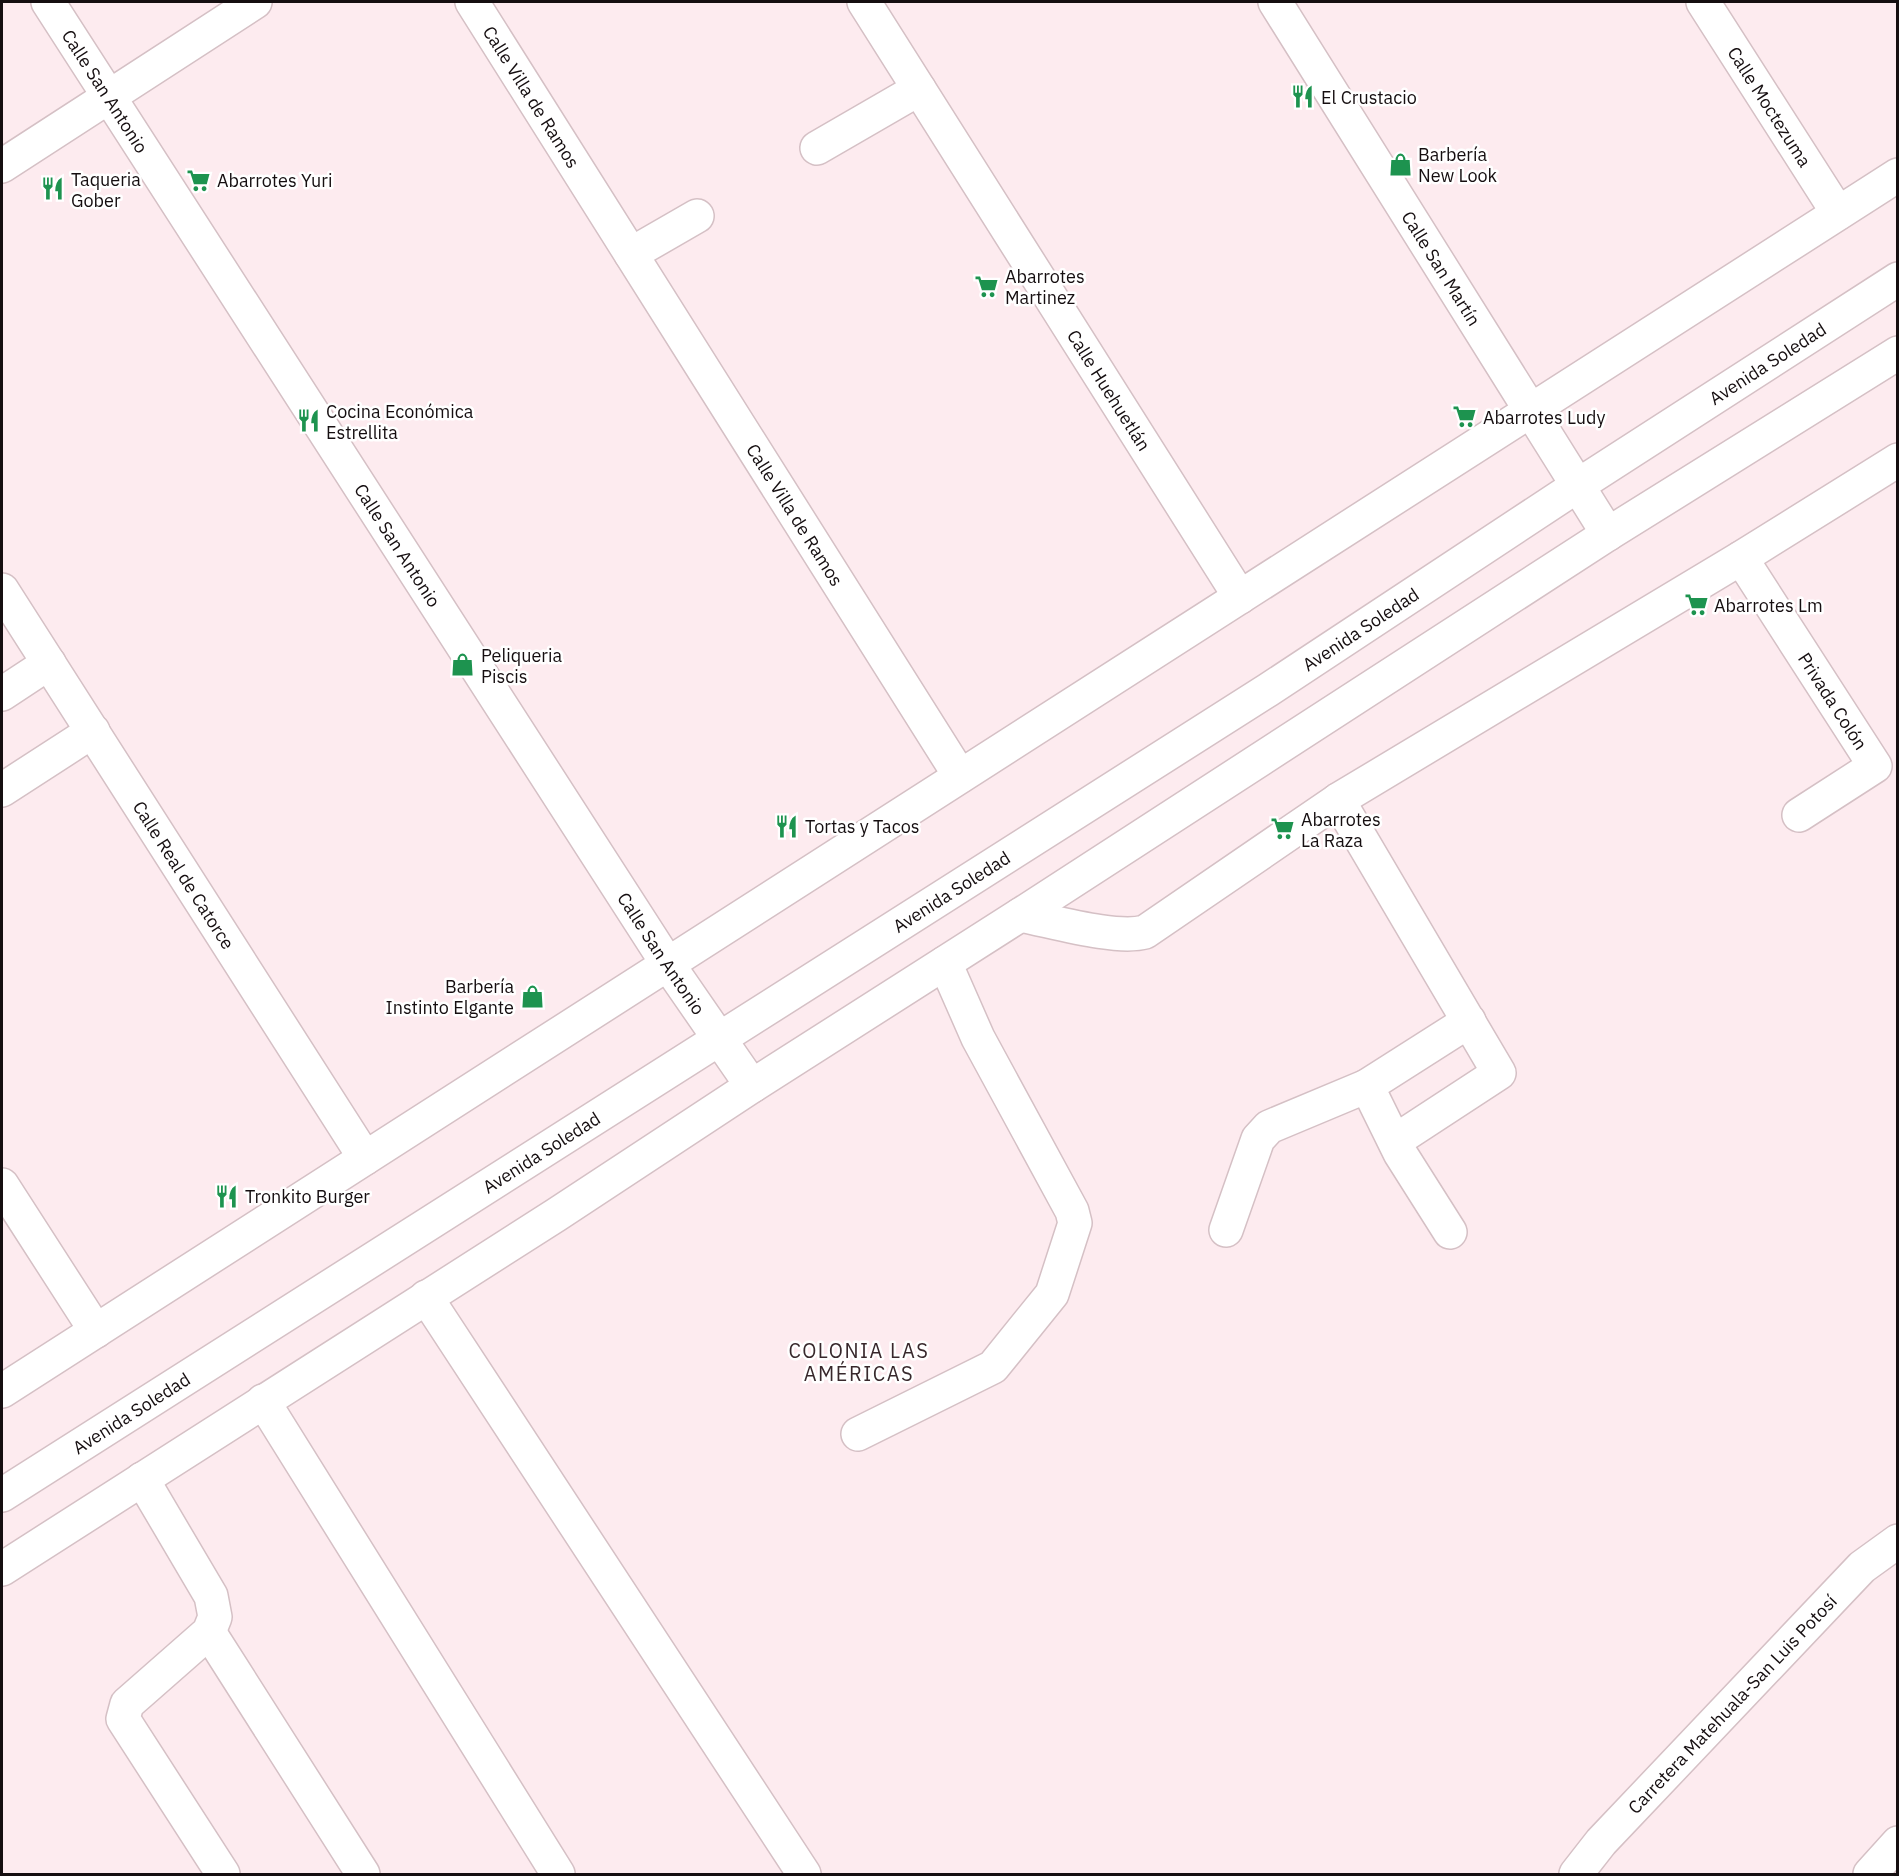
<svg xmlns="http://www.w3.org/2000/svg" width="1899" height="1876" viewBox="0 0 1899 1876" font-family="'IBM Plex Sans',sans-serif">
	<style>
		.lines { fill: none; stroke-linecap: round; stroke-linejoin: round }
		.minor-casing { stroke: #d5c0c5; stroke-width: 36 }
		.major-casing { stroke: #d5c0c5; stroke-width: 36 }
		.highway-casing { stroke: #d5c0c5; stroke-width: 36 }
		.minor { stroke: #fff; stroke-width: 33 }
		.major { stroke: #fff; stroke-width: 33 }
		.highway { stroke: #fff; stroke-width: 33 }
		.labels { text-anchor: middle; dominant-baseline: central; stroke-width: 5; stroke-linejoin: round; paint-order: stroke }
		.street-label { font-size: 18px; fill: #150e10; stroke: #fff }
		.poi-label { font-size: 18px; fill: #150e10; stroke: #fff; text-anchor: start }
		.neighbourhood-label { font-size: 20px; letter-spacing: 1.5px; fill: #38282c; stroke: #fff }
	</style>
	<rect width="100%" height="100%" fill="#fdebef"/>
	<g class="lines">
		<defs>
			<g id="minor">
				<path id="s1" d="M48 2 667 963 752 1086"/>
				<path id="s2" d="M472 2 960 776"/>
				<path id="s3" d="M864 2 1240 597"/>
				<path id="s4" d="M1275 2 1608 534"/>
				<path id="s5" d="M1703 2 1838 213"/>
				<path d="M817 148 919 89"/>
				<path d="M2 166 255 2"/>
				<path d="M631 254 697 216"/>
				<path id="s6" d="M1741 558 1875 766 1799 815"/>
				<path id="s7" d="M2 590 365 1158"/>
				<path d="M2 694 49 663"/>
				<path d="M2 790 93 731"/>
				<path d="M1338 800 1499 1073 1395 1141"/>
				<path d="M1020 915C1052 921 1116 940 1145 932L1338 800 1741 558 1898 460"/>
				<path d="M2 1185 96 1331"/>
				<path d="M1226 1230 1258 1139 1269 1127 1367 1086"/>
				<path d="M1450 1232 1400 1153 1367 1086 1469 1021"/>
				<path d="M426 1297 804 1874"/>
				<path d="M2 1391 1898 175"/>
				<path d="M263 1401 558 1874"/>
				<path d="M858 1434 993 1367 1052 1294 1075 1223 1072 1211 978 1038 945 963"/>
				<path d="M142 1479 211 1596 215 1617 209 1632 127 1704 123 1719 223 1874"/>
				<path id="s8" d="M2 1495 1268 690 1577 486 1898 279"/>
				<path d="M2 1569 556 1215 752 1086 1020 915 1608 534 1898 353"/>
				<path d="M209 1632 363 1874"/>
			</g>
			<g id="major">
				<path id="s9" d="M1576 1874 1601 1842 1862 1567 1898 1541"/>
			</g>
			<path id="highway" d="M1870 1874 1898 1843"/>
		</defs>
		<use href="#minor" class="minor-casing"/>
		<use href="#major" class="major-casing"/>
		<use href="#highway" class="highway-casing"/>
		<use href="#minor" class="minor"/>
		<use href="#major" class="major"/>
		<use href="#highway" class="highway"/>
	</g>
	<defs>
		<symbol id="restaurant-bare" viewBox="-9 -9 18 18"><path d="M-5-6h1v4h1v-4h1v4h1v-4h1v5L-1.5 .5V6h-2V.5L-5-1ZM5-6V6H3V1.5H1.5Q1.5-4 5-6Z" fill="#1d934f" stroke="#fff" stroke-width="2.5" paint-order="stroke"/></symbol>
		<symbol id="shop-bare" viewBox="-9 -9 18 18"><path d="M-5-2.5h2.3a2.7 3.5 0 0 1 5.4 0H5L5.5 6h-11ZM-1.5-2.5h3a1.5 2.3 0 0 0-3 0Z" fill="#1d934f" stroke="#fff" stroke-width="2.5" paint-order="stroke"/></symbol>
		<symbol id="supermarket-bare" viewBox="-9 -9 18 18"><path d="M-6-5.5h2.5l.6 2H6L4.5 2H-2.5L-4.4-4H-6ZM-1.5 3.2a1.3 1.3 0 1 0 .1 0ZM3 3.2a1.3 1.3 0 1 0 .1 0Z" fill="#1d934f" stroke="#fff" stroke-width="2.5" paint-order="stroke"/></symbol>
	</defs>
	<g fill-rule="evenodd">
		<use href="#restaurant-bare" x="1286" y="80" width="33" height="33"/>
		<use href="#shop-bare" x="1384" y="148" width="33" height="33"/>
		<use href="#supermarket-bare" x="182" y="164" width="33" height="33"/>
		<use href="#restaurant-bare" x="36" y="172" width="33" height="33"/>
		<use href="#supermarket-bare" x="970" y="270" width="33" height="33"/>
		<use href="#supermarket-bare" x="1448" y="400" width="33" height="33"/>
		<use href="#restaurant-bare" x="292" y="404" width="33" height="33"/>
		<use href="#supermarket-bare" x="1680" y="588" width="33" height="33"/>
		<use href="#shop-bare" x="446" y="648" width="33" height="33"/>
		<use href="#restaurant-bare" x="770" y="810" width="33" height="33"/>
		<use href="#supermarket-bare" x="1266" y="812" width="33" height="33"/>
		<use href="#shop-bare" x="516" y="980" width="33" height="33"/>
		<use href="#restaurant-bare" x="210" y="1180" width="33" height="33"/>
	</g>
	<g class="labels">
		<g class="street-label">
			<text stroke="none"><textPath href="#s1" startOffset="106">Calle San Antonio</textPath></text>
			<text stroke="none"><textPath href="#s2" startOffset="112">Calle Villa de Ramos</textPath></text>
			<text stroke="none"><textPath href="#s5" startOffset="124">Calle Moctezuma</textPath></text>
			<text stroke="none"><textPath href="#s4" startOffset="314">Calle San Martín</textPath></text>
			<text stroke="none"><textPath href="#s8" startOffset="2097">Avenida Soledad</textPath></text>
			<text stroke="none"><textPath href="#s3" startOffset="459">Calle Huehuetlán</textPath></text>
			<text stroke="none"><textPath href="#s2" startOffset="606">Calle Villa de Ramos</textPath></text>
			<text stroke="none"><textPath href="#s1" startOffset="646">Calle San Antonio</textPath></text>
			<text stroke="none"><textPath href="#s8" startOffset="1611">Avenida Soledad</textPath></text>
			<text stroke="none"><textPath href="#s6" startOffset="170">Privada Colón</textPath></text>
			<text stroke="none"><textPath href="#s7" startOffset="338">Calle Real de Catorce</textPath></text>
			<text stroke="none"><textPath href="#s8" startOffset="1125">Avenida Soledad</textPath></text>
			<text stroke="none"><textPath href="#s1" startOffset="1132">Calle San Antonio</textPath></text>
			<text stroke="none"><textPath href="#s8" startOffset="639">Avenida Soledad</textPath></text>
			<text stroke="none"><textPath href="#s8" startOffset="153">Avenida Soledad</textPath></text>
			<text stroke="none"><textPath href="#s9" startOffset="231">Carretera Matehuala-San Luis Potosí</textPath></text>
		</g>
		<g class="poi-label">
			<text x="1321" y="97">El Crustacio</text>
			<text x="1418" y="154">Barbería<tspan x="1418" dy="21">New Look</tspan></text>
			<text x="71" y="179">Taqueria<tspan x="71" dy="21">Gober</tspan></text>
			<text x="217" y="180">Abarrotes Yuri</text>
			<text x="1005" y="276">Abarrotes<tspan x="1005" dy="21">Martinez</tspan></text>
			<text x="326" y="411">Cocina Económica<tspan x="326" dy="21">Estrellita</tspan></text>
			<text x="1483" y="417">Abarrotes Ludy</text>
			<text x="1714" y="605">Abarrotes Lm</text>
			<text x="481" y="655">Peliqueria<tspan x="481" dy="21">Piscis</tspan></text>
			<text x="1301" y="819">Abarrotes<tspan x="1301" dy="21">La Raza</tspan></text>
			<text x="805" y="826">Tortas y Tacos</text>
			<text x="514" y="986" text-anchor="end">Barbería<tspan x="514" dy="21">Instinto Elgante</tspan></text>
			<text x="245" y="1196">Tronkito Burger</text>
		</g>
		<g class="neighbourhood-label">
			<text x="859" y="1350">COLONIA LAS<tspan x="859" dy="23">AMÉRICAS</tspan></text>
		</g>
	</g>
	<rect width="1899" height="1876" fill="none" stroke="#150e10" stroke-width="6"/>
</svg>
